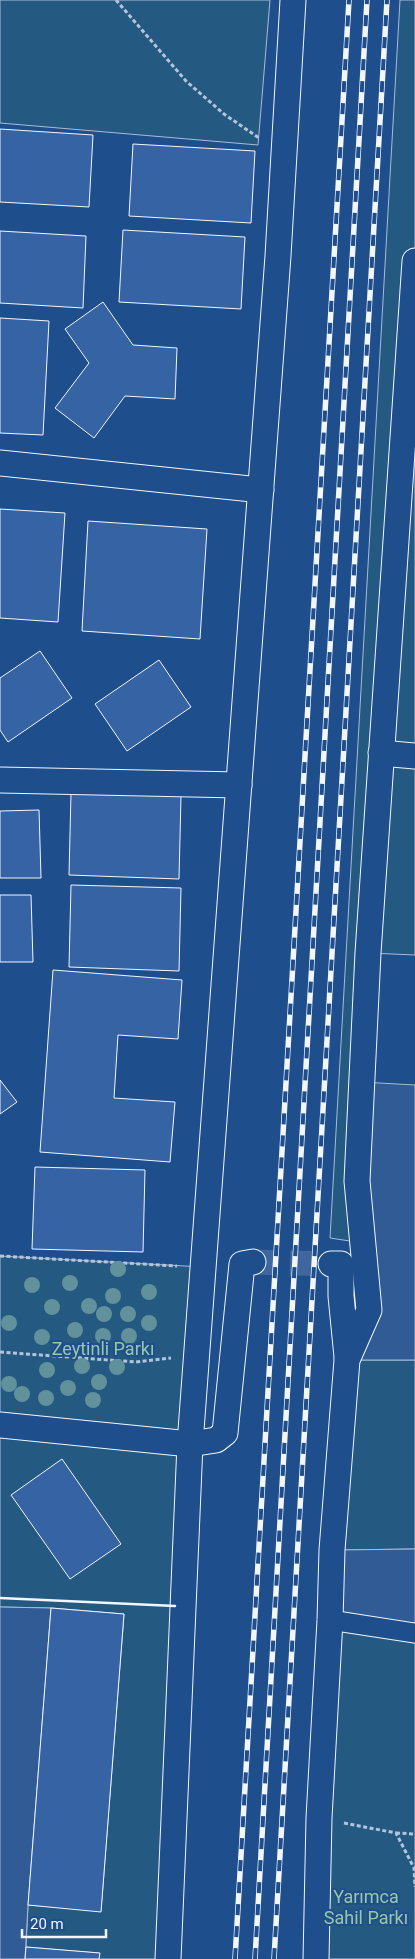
<svg xmlns="http://www.w3.org/2000/svg" width="415" height="1959" viewBox="0 0 415 1959" font-family="Roboto,sans-serif">
	<style>
		.green { fill: #245a82; stroke: #a8bbd7 }
		.parking { fill: #305b95; stroke: #a8bbd7 }
		.building { fill: #3563a3; stroke: #f2f6ff }
		.lines { fill: none; stroke-linecap: round; stroke-linejoin: round }
		.minor-tunnel { stroke: #3f679d; stroke-width: 25; stroke-dasharray: 25 12; stroke-linecap: butt }
		.pedestrian-casing { stroke: #f2f6ff; stroke-width: 21 }
		.minor-casing { stroke: #f2f6ff; stroke-width: 27 }
		.path { stroke: #b3c4dc; stroke-width: 3; stroke-dasharray: 4 2.5; stroke-linecap: butt }
		.pedestrian { stroke: #1f4e8c; stroke-width: 19 }
		.minor { stroke: #1f4e8c; stroke-width: 25 }
		.rail-casing { stroke: #f2f6ff; stroke-width: 5.5 }
		.rail { stroke: #1f4e8c; stroke-width: 4; stroke-dasharray: 11; stroke-linecap: butt }
		.wall { stroke: #f2f6ff; stroke-width: 2.5 }
		.tree { fill: #61919a }
		.labels { text-anchor: middle; dominant-baseline: central; stroke-width: 4; stroke-linejoin: round; paint-order: stroke }
		.park-label { font-size: 18px; fill: #97c8a6; stroke: #1f4e8c }
	</style>
	<rect width="100%" height="100%" fill="#1f4e8c"/>
	<g class="green">
		<path d="M0 0H270L258 145 0 123Z"/>
		<path d="M400 0H415V955L369 953 363 1243 330 1238Z"/>
		<path d="M0 1256 203 1267 158 1959H99V1953L26 1947 28 1905 101 1911 124 1614 51 1608 0 1607Z"/>
		<path d="M347 1360H415V1549L339 1550Z"/>
		<path d="M330 1620 415 1633V1959H316Z"/>
	</g>
	<g class="parking">
		<path d="M362 1082 415 1085V1360H347L363 1243Z"/>
		<path d="M415 1549V1633L330 1620 339 1550Z"/>
		<path d="M0 1607 51 1608 28 1905 25 1959H0Z"/>
	</g>
	<g class="building">
		<path d="M0 129 93 135 89 207 0 202Z"/>
		<path d="M133 144 255 151 251 223 129 216Z"/>
		<path d="M123 230 245 237 241 309 119 302Z"/>
		<path d="M0 231 86 236 83 308 0 303Z"/>
		<path d="M103 302 133 345 177 348 175 399 125 396 94 438 55 408 89 363 65 329Z"/>
		<path d="M0 318 49 321 43 435 0 433Z"/>
		<path d="M0 509 65 513 58 622 0 618Z"/>
		<path d="M88 521 207 529 200 639 82 631Z"/>
		<path d="M40 651 72 698 8 742 0 730V678Z"/>
		<path d="M159 660 191 707 127 751 95 704Z"/>
		<path d="M71 793 181 796 179 879 69 875Z"/>
		<path d="M39 810 41 878H0V811Z"/>
		<path d="M71 885 181 888 179 971 69 967Z"/>
		<path d="M0 895H31L33 962H0Z"/>
		<path d="M53 970 182 980 178 1039 118 1035 114 1098 175 1102 170 1162 40 1152Z"/>
		<path d="M0 1080 17 1102 0 1114Z"/>
		<path d="M35 1167 145 1170 143 1252 32 1249Z"/>
		<path d="M62 1459 121 1544 70 1579 11 1495Z"/>
		<path d="M51 1608 124 1614 101 1912 28 1905Z"/>
		<path d="M26 1947 100 1953 99 1959H25Z"/>
	</g>
	<g class="lines">
		<path class="minor-tunnel" d="M253 1262 331 1264"/>
		<defs>
			<path id="pedestrian" d="M330 1620 415 1633"/>
			<g id="minor">
				<path d="M0 463 261 490"/>
				<path d="M381 753 415 756"/>
				<path d="M0 780 239 785"/>
				<path d="M331 1264H341V1296L347 1357"/>
				<path d="M0 1425 190 1444 216 1440 225 1433 242 1264 253 1262"/>
				<path d="M168 1959 190 1444 278 256 293 0"/>
				<path d="M316 1959 319 1818 330 1620 332 1550 347 1360 369 1310 357 1181 368 953 415 261"/>
			</g>
		</defs>
		<use href="#pedestrian" class="pedestrian-casing"/>
		<use href="#minor" class="minor-casing"/>
		<g class="path">
			<path d="M116 0 186 81 224 114 259 138"/>
			<path d="M0 1256 177 1266"/>
			<path d="M0 1352 136 1362 171 1358"/>
			<path d="M344 1823 396 1833 414 1868 415 1887"/>
			<path d="M396 1833 415 1834"/>
		</g>
		<use href="#pedestrian" class="pedestrian"/>
		<use href="#minor" class="minor"/>
		<defs>
			<g id="rail">
				<path d="M235 1959 349 0"/>
				<path d="M255 1959 367 0"/>
				<path d="M274 1959 387 0"/>
			</g>
		</defs>
		<use href="#rail" class="rail-casing"/>
		<use href="#rail" class="rail"/>
		<path class="wall" d="M0 1598 175 1606"/>
	</g>
	<g class="tree">
		<circle cx="118" cy="1269" r="8"/>
		<circle cx="70" cy="1283" r="8"/>
		<circle cx="32" cy="1285" r="8"/>
		<circle cx="149" cy="1292" r="8"/>
		<circle cx="113" cy="1296" r="8"/>
		<circle cx="89" cy="1306" r="8"/>
		<circle cx="52" cy="1307" r="8"/>
		<circle cx="104" cy="1314" r="8"/>
		<circle cx="128" cy="1314" r="8"/>
		<circle cx="9" cy="1323" r="8"/>
		<circle cx="149" cy="1323" r="8"/>
		<circle cx="75" cy="1330" r="8"/>
		<circle cx="103" cy="1336" r="8"/>
		<circle cx="129" cy="1336" r="8"/>
		<circle cx="42" cy="1337" r="8"/>
		<circle cx="82" cy="1366" r="8"/>
		<circle cx="117" cy="1367" r="8"/>
		<circle cx="47" cy="1370" r="8"/>
		<circle cx="99" cy="1382" r="8"/>
		<circle cx="9" cy="1384" r="8"/>
		<circle cx="68" cy="1388" r="8"/>
		<circle cx="22" cy="1394" r="8"/>
		<circle cx="46" cy="1398" r="8"/>
		<circle cx="93" cy="1400" r="8"/>
	</g>
	<g class="labels">
		<g class="park-label">
			<text x="103" y="1348">Zeytinli Parkı</text>
			<text x="366" y="1896">Yarımca<tspan x="366" dy="21">Sahil Parkı</tspan></text>
		</g>
	</g>
	<path d="M22 1929v8h84v-8" fill="none" stroke="#f2f6ff" stroke-width="2.5"/>
	<text x="30" y="1929" font-size="15" fill="#f2f6ff" stroke="#1f4e8c" stroke-width="4" paint-order="stroke">20 m</text>
</svg>
